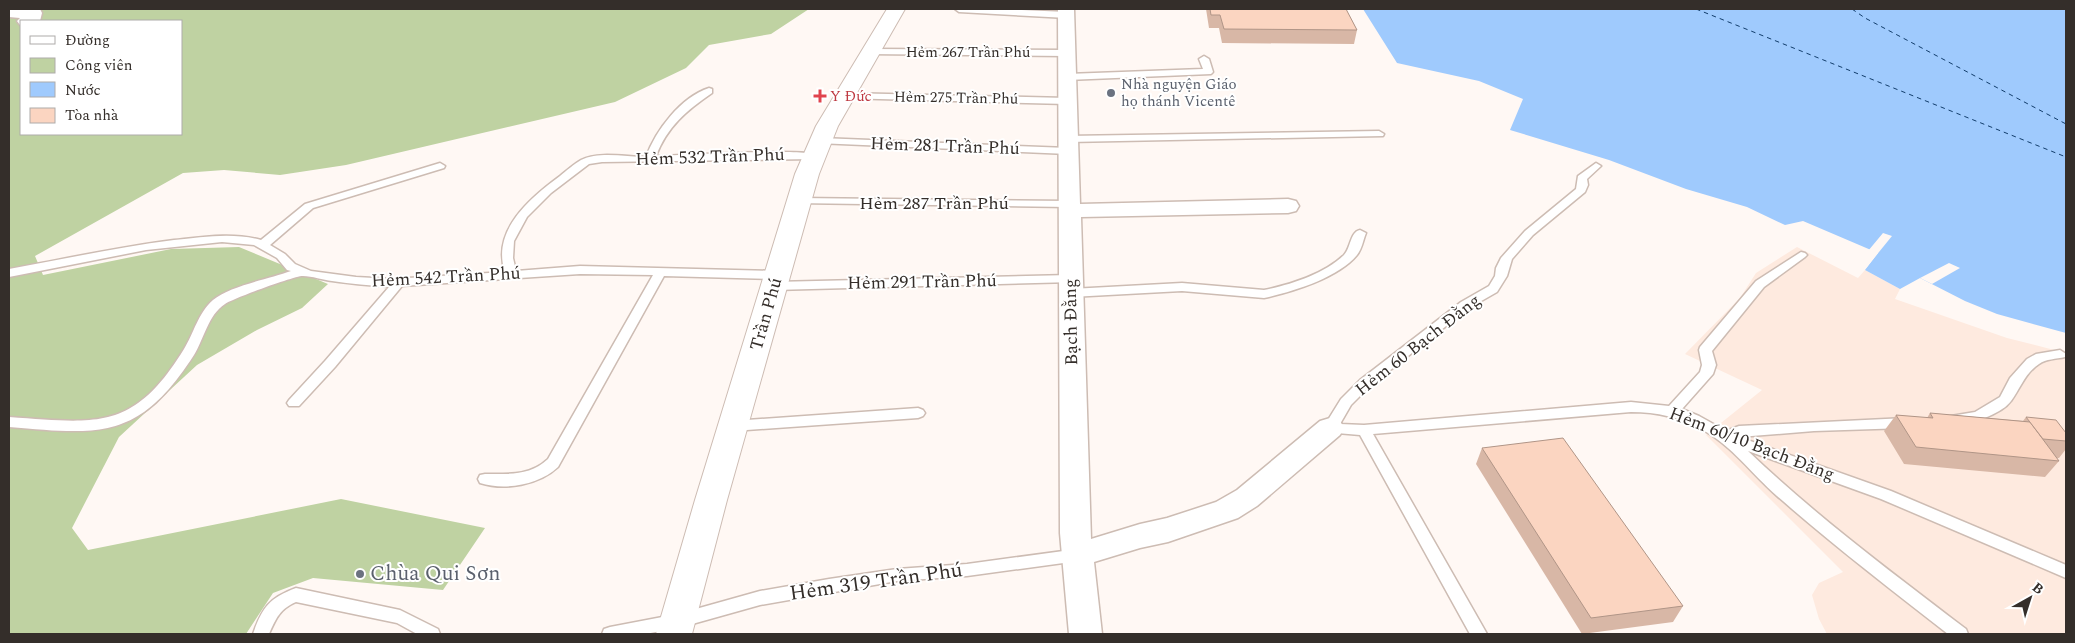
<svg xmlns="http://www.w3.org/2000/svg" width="2075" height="643" viewBox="0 0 2075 643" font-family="Spectral,serif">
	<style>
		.built { fill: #feeadf }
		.green { fill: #bfd2a2; fill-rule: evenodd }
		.water { fill: #9fcafd }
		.pier { fill: #fff8f4 }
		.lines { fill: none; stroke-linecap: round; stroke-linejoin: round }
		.ferry { stroke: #123d6b; stroke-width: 1; stroke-dasharray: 4.5 4; stroke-linecap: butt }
		.lane-casing { stroke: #cdbcb3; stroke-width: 3 }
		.street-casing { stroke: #cdbcb3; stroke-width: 3 }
		.primary-casing { stroke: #cdbcb3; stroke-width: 2 }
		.lane { fill: #fff; fill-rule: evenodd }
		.street { fill: #fff; fill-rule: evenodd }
		.primary { fill: #fff; fill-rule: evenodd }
		.wall { fill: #d8b7a6 }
		.building { fill: #fbd5c1; stroke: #b09587 }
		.worship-dot { fill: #6b7280; stroke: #fff; stroke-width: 2 }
		.health-dot { fill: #e0444e; stroke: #fff; stroke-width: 2 }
		.labels { text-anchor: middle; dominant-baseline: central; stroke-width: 4; stroke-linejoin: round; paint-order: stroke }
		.far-street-label { font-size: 15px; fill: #342e2a; stroke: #fff }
		.far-worship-label { font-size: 15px; fill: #5b616d; stroke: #fff; text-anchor: start }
		.far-health-label { font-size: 15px; fill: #be3a42; stroke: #fff; text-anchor: start }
		.street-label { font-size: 18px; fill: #342e2a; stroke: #fff }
		.near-worship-label { font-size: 21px; fill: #5b616d; stroke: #fff; text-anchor: start }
		.near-street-label { font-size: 21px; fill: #342e2a; stroke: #fff }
	</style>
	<rect width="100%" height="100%" fill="#fff8f4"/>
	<path class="built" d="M1797 247 1858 278 1865 270 1900 289 1895 299 2007 338 2066 353V634H1827L1819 619 1812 595 1819 583 1843 572 1706 435 1762 390 1685 354 1740 298 1756 273Z"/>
	<path class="green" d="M9 9H809L771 34 709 45 686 68 615 102 346 165 280 175 224 170 183 173 35 256 43 275 171 249 239 247 328 284 302 308 257 330 197 365 119 437 72 528 88 550 341 499 485 528 443 590 313 578 273 593 246 634H9ZM21 21H181V134H21Z"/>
	<path class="water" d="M1363 9H2066V333L1997 314 1965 301 1920 278 1900 289 1865 270 1878 253 1803 221 1785 225 1747 207 1686 189 1609 160 1510 130 1523 99 1479 81 1397 63Z"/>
	<g class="pier">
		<path d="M1883 233 1892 236 1866 268 1864 267 1874 254 1868 251Z"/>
		<path d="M1949 263 1960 268 1932 284 1920 278Z"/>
	</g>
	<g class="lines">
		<g class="ferry">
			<path d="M1696 9 2066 157"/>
			<path d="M1852 9 1865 18 2066 124"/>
		</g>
		<defs>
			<g id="lane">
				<path d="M955 9H1000L1067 12 1071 15 1067 18 959 12Z"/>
				<path d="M870 49 1067 50 1071 53 1067 56 867 54V50Z"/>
				<path d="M1204 56 1209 59 1213 72 1211 74 1067 80 1062 77 1067 74 1203 69 1199 59Z"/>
				<path d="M709 88 712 89V93C687 110 667 127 656 156 679 156 810 147 820 156L815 159 602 162 589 164 551 193 527 217 514 241 513 258 516 271 580 266 777 271 783 275 777 279 664 276 558 467C539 485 505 491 480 483L478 479 480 475 485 474C508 474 530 476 548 459L653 275 580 274 402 286 335 367 299 406H289L287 403 289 400 325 361 389 287C370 285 351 284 332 281 323 280 312 276 303 276 297 275 231 299 225 304 208 315 204 339 194 355 139 440 102 435 9 427V417C97 423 133 432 184 349 194 333 198 313 213 300 230 286 269 279 291 271L287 270 277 258 254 245 222 242 146 250 9 277V269C64 259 119 247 174 240 202 237 233 232 261 240L305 204 440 163 445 166 444 168 313 208 270 245 285 254 295 264 311 271 356 277 392 279 505 272C491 231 530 198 560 176 566 171 574 164 581 160 599 151 626 157 646 157 656 130 681 97 709 88Z"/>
				<path d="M845 93 1067 98 1072 101 1067 104 842 98 840 96Z"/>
				<path d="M1379 131 1384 134 1383 136 1068 142 1063 139 1068 136Z"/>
				<path d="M821 138 1068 148 1073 151 1068 154 817 143V139Z"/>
				<path d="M1596 163 1601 166 1587 179 1588 185 1585 192 1533 235 1512 259 1507 276 1497 292 1469 308 1370 386 1351 405 1340 424 1364 425 1631 402 1669 406 1700 372 1702 365 1699 350 1700 347 1756 281 1801 252 1805 253 1807 255 1805 257 1764 287 1712 351 1716 365 1713 374 1682 409 1699 416 1726 431 1739 426 1906 418 1911 420 1913 423 1911 426 1906 428 1814 431 1739 437 1891 491 2066 565V578L1881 499 1748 451C1816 516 1891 572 1966 629L1968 634H1948C1890 589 1832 544 1777 496 1752 474 1732 446 1703 430 1680 417 1657 412 1631 412L1373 434 1487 634H1470L1360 435 1325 432 1323 428 1341 399 1360 380 1461 302 1489 286 1495 276 1496 268 1501 258 1525 231 1576 189 1578 176Z"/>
				<path d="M799 198 1069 201 1074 204 1069 207 795 203 794 201 795 199Z"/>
				<path d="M1360 230 1366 233C1363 240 1362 249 1357 255 1338 278 1292 292 1264 298L1182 291 1071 297 1065 293 1071 289 1182 283 1264 290C1290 285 1324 274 1344 255 1351 248 1350 232 1360 230Z"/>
				<path d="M1070 275 1074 276 1076 279 1074 282 774 290 768 286 774 282Z"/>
				<path d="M2060 350 2066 354 2065 357C2056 359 2046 359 2039 364 2025 373 2020 389 2011 401 2002 414 1967 427 1951 422L1949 419 1951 416 1975 412 2000 397 2010 378 2027 359 2036 354Z"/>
				<path d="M918 408 923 410 925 413 923 416 918 418 733 431 728 429 726 426 728 423 733 421Z"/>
				<path d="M1078 549 1083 551 1086 555 1083 559 1078 561 967 576 897 581 760 605 678 628 645 634H602L604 629 610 627 678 614 760 591 829 579 897 569 967 564Z"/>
				<path d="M296 588 400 610 438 629 440 634H417L397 623 296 602C280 609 276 618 269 634H253C262 608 269 598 296 588Z"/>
			</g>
			<g id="street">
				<path d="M9 9H40L42 13 40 21H21L20 25 17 21 20 18 9 17Z"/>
				<path d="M1058 9H1074L1080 204 1288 199 1296 201 1299 206 1296 211 1288 213 1081 217 1091 539 1140 524 1167 518 1216 502 1237 490 1320 421 1330 418 1340 421 1344 428 1340 435 1257 506 1238 518 1168 542 1140 548 1094 562 1102 634H1069L1060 533Z"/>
			</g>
			<path id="primary" d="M887 9H905L838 126 819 174 727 500 692 634H656L695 500 795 174 816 126Z"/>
		</defs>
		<use href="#lane" class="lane-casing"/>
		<use href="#street" class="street-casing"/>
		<use href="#primary" class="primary-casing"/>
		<use href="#lane" class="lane"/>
		<use href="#street" class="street"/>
		<use href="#primary" class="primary"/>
	</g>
	<g class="wall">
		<path d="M1206 9H1346L1357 30 1354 44 1222 43 1219 28H1209Z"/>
		<path d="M1930 413 2023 421 2026 417 2066 433V449L2059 458H2057L2059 461 2045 477 1904 464 1884 431 1896 415 1927 418Z"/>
		<path d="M1482 448 1683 606 1673 622 1582 634 1476 464Z"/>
	</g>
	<g class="building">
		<path d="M1210 9H1346L1357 30 1224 29 1220 15H1211Z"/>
		<path d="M1930 413 2030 422 2059 461 1916 447 1896 415 1933 418Z"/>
		<path d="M2026 417 2056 420 2066 433V441L2043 439Z"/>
		<path d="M1563 438 1683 606 1591 618 1482 448Z"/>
	</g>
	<g class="worship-dot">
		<circle cx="1111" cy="93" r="5"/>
		<circle cx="360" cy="574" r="5"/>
	</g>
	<path class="health-dot" d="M817.5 88.5h5v5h5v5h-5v5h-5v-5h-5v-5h5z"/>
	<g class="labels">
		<g class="far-street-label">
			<text x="968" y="52">Hẻm 267 Trần Phú</text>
			<text transform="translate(956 98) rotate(1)">Hẻm 275 Trần Phú</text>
		</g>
		<g class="far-worship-label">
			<text x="1121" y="84">Nhà nguyện Giáo<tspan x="1121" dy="17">họ thánh Vicentê</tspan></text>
		</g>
		<g class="far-health-label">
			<text x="830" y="96">Y Đức</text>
		</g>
		<g class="street-label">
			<text transform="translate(945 146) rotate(2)">Hẻm 281 Trần Phú</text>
			<text transform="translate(710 157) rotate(-2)">Hẻm 532 Trần Phú</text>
			<text x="934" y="203">Hẻm 287 Trần Phú</text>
			<text transform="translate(446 277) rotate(-3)">Hẻm 542 Trần Phú</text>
			<text transform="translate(922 282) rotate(-1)">Hẻm 291 Trần Phú</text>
			<text transform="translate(766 314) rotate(-74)">Trần Phú</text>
			<text transform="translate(1071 322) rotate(-91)">Bạch Đằng</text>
			<text transform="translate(1418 345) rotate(-38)">Hẻm 60 Bạch Đằng</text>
			<text transform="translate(1752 444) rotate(21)">Hẻm 60/10 Bạch Đằng</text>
		</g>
		<g class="near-worship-label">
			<text x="370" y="574">Chùa Qui Sơn</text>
		</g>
		<g class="near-street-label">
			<text transform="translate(876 582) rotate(-8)">Hẻm 319 Trần Phú</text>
		</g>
	</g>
	<rect width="2075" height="643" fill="none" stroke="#342e2a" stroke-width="20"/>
	<rect x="20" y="20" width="162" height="115" fill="#ffffff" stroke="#aeabaa"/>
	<rect x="30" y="36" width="25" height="8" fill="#ffffff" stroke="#aeabaa"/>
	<text x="65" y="45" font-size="15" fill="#342e2a">Đường</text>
	<rect x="30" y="58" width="25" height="15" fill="#bfd2a2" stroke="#aeabaa"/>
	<text x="65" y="70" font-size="15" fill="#342e2a">Công viên</text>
	<rect x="30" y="82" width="25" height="15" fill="#9fcafd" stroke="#aeabaa"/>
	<text x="65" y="95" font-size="15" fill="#342e2a">Nước</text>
	<rect x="30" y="108" width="25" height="15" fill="#fbd5c1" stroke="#aeabaa"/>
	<text x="65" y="120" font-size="15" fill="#342e2a">Tòa nhà</text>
	<g transform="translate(2030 598) rotate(39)" stroke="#ffffff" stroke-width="4" paint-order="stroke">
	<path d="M0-4L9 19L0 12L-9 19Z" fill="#342e2a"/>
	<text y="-8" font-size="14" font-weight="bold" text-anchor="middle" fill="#342e2a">B</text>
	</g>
</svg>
